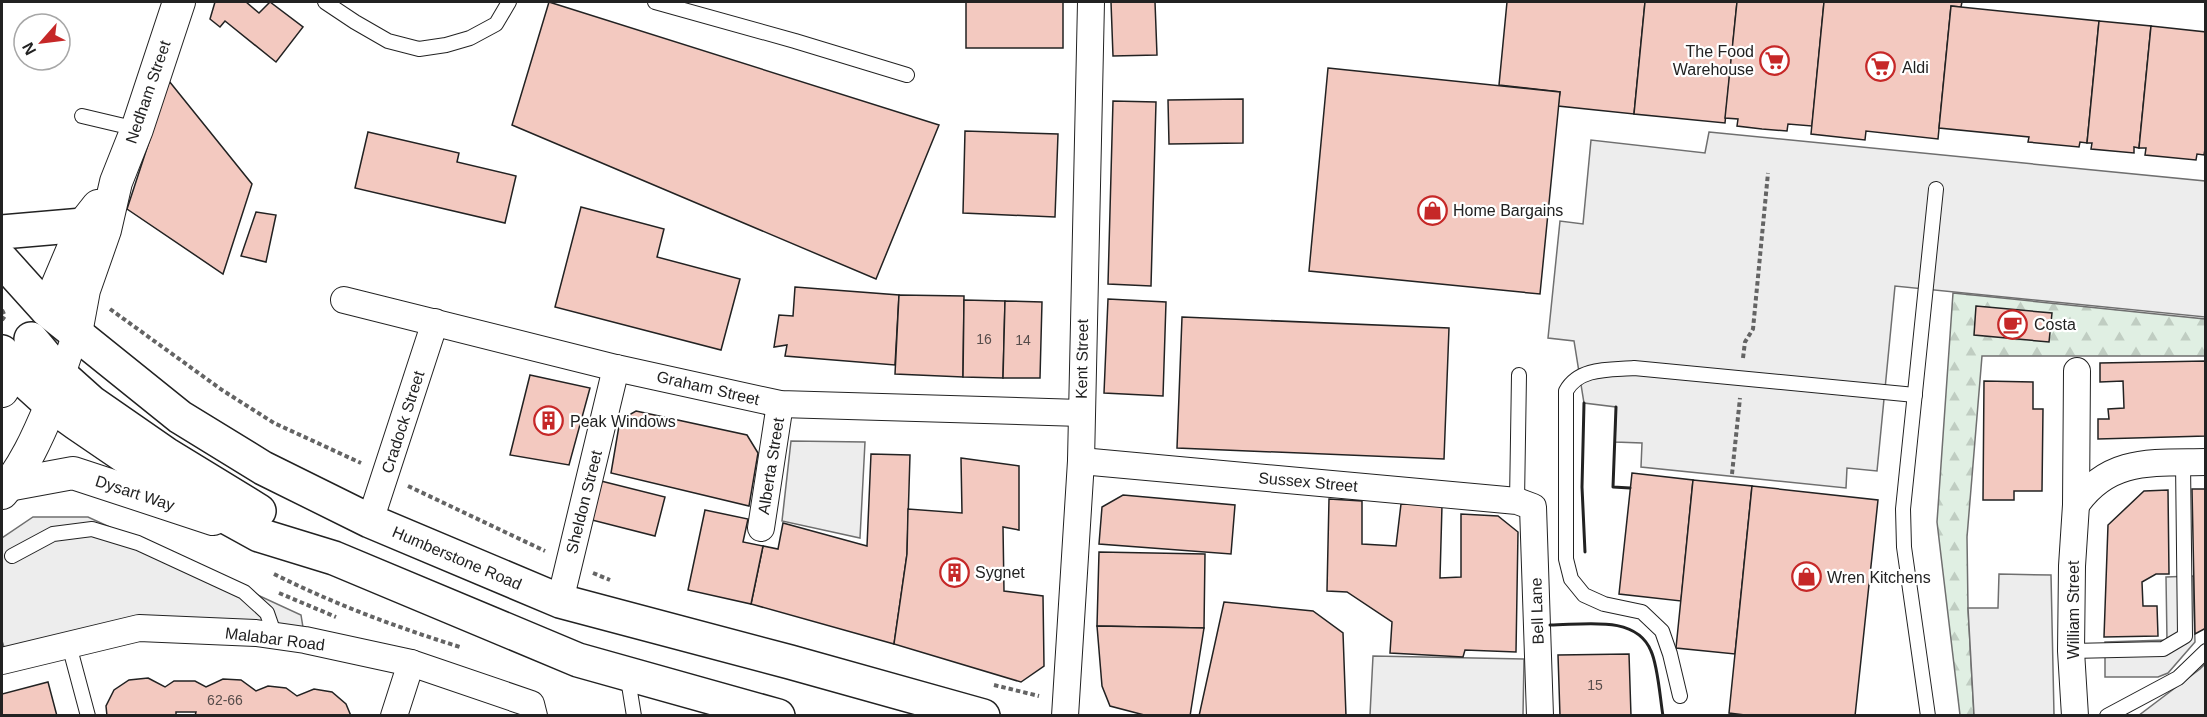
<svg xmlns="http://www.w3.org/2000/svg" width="2207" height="717" viewBox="0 0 2207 717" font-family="Helvetica,sans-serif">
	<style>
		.forest { fill: url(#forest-firs); stroke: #6f6f6f; stroke-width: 1.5 }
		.parking { fill: #ededed; stroke: #6f6f6f; stroke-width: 1.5 }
		.building { fill: #f3c9c0; stroke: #222; stroke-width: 1.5 }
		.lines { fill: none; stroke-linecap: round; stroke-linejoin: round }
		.service-casing { stroke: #222; stroke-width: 16 }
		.minor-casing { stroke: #222; stroke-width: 28 }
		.tertiary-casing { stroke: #222; stroke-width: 34 }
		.primary-casing { stroke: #222; stroke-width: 36 }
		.path { stroke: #646464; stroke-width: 4; stroke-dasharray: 4.5 3; stroke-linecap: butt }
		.service { stroke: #fff; stroke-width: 14 }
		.minor { stroke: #fff; stroke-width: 26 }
		.tertiary { stroke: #fff; stroke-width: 32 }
		.primary { stroke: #fff; stroke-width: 33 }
		.wall { stroke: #222; stroke-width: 3 }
		.labels { text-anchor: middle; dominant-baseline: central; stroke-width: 4.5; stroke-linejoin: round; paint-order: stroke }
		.number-label { font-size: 14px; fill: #564c4a }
		.poi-label { font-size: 16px; fill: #222; stroke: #fff; text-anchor: start }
		.street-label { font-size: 16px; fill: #222; stroke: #fff }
	</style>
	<defs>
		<pattern id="forest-firs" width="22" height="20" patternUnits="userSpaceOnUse" patternTransform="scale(1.5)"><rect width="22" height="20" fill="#e0efe3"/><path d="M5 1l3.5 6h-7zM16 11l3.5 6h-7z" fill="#c0cdc2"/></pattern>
	</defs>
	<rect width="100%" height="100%" fill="#fff"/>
	<path class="forest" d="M1953 293 2205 319V356H1982L1967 537 1968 608 1974 715H1960L1937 522Z"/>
	<g class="parking">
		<path d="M1709 132 2205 181V317L1895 286 1877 471 1847 468 1846 488 1641 467 1642 443 1615 442 1616 407 1584 403 1574 341 1548 338 1560 221 1583 224 1591 140 1705 153Z"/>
		<path d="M791 441 865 442 860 538 782 521Z"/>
		<path d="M33 517H88L301 615 305 640 139 628 8 659 2 641V538Z"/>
		<path d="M1999 574 2051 575 2054 715H1974L1968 608H1998Z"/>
		<path d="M2193 576 2195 642 2168 673 2158 677H2105V642L2167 640 2166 577Z"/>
		<path d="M1373 656 1524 659 1523 715H1370Z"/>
		<path d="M2205 664V715L2138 716 2200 669Z"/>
	</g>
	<g class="building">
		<path d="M215 2H246L259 13 270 2 303 27 276 62 225 21 220 27 210 19Z"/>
		<path d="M549 2 939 125 876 279 512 125Z"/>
		<rect x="966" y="2" width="97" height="46"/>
		<path d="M1111 2H1155L1157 55 1113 56Z"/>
		<path d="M1507 2H1645L1634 114 1558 106 1560 92 1499 85Z"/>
		<path d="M1645 2H1737L1725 123 1634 114Z"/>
		<path d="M1737 2H1824L1812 126 1788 124 1787 131 1762 129 1737 126 1738 119 1725 118Z"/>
		<path d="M1824 2H1962L1961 7 1951 6 1938 139 1866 131 1865 140 1811 134Z"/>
		<path d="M1951 6 2099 21 2087 143 2080 142 2079 147 2028 142 2029 137 1939 128Z"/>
		<path d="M2099 21 2151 26 2139 148 2134 147V153L2091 149 2092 143H2087Z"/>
		<path d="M2151 26 2206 32V143L2204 155 2197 154 2196 160 2145 155 2146 148H2139Z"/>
		<path d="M1328 68 1560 92 1540 294 1309 271Z"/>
		<path d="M169 81 252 184 223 274 127 209Z"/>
		<path d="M1243 99V143L1169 144 1168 100Z"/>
		<path d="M1113 101 1156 102 1151 286 1108 284Z"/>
		<path d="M965 131 1058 134 1055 217 963 213Z"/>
		<path d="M368 132 459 153 457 162 516 176 505 223 355 188Z"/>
		<path d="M581 207 664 229 657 257 740 279 721 350 555 307Z"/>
		<path d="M256 212 276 215 266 262 241 256Z"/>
		<path d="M795 287 899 295 895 365 785 356 787 345 774 347 779 315 793 316Z"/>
		<path d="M899 295 964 296 963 377 895 374Z"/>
		<path d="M1108 299 1166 302 1163 396 1104 393Z"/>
		<path d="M964 300 1005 301 1003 378 963 377Z"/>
		<path d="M1005 301 1042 302 1040 378H1003Z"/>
		<path d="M1976 306 2052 313 2049 342 1974 335Z"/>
		<path d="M1182 317 1449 328 1444 459 1177 448Z"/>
		<path d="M2206 361V436L2098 439V419H2109L2108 409 2124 408 2123 381 2100 382V363Z"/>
		<path d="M530 375 590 388 569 465 510 455Z"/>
		<path d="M1984 381 2033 382V409H2043L2042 491H2014V500H1983Z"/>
		<path d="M636 411 747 435 758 453 749 506 611 473 620 420Z"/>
		<path d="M871 454 910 455 907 554 894 644 751 604 763 546 778 549 783 523 867 546Z"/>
		<path d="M961 458 1019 466V530L1003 527 1004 591 1043 596 1044 666 1021 682 894 644 907 554 908 509 962 513Z"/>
		<path d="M1632 473 1693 480 1681 601 1619 594Z"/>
		<path d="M597 480 665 497 655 536 588 519Z"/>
		<path d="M1693 480 1752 486 1735 654 1676 648Z"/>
		<path d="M1752 486 1878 500 1855 716H1753L1729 713Z"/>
		<path d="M2192 489H2206V628L2195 634Z"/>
		<path d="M2168 490 2169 574H2156L2142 582 2143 606H2157L2158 636 2104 637 2108 525 2144 491Z"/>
		<path d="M1123 495 1235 505 1231 554 1099 544 1102 507Z"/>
		<path d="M1329 499 1362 501V544L1396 546 1401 504 1442 505 1440 578 1461 577V514L1498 516 1518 532 1516 652 1465 650 1463 657 1390 653 1392 622 1347 592 1327 591Z"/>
		<path d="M705 510 748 519 743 542 763 546 751 604 688 590Z"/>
		<path d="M1099 552 1205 554 1204 628 1097 626Z"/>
		<path d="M1224 602 1313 611 1343 633 1346 716H1199Z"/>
		<path d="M1097 626 1204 628 1190 716H1148L1110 706 1102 686Z"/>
		<path d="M1629 654 1631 716H1560L1558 655Z"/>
		<path d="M148 678 165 687 174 681H195L206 687 223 679 241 680 256 691 268 686 286 688 297 696 314 689 332 692 346 704 351 716H195L196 712H176V716H107L106 706 114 690 129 680Z"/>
		<path d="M48 682 57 716H2V694Z"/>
	</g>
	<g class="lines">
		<defs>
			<g id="service">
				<path d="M325 2 355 22 388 41 419 49 446 45 470 38 496 24 509 2"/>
				<path d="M655 2 795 41 907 75"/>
				<path d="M82 116 137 129"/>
				<path d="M1517 501 1519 375"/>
				<path d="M12 556 53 534 92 529 138 543 244 592 267 613 275 636"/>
				<path d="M69 645 88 716"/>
				<path d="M2071 651 2163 649 2185 636 2183 462"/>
				<path d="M627 673 634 716"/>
				<path d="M1680 696 1670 654 1662 631 1642 612 1604 604 1584 595 1571 579 1566 559V391C1579 367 1610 370 1634 368L1915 395"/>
				<path d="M1928 716 1904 547 1903 509 1936 189"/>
				<path d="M2107 716 2178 678 2206 651"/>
			</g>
			<g id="minor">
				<path d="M344 300 616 368 780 404 1081 413"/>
				<path d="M57 389 76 333"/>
				<path d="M1081 461 1517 501 1533 507 1540 716"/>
				<path d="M2076 505C2109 457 2153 463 2206 462"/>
				<path d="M370 521 435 322"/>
				<path d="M761 528 780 404"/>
				<path d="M560 601 616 368"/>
				<path d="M2 661 139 628 256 633 305 640 411 663 531 704 534 716"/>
				<path d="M394 716 411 663"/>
				<path d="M1065 716 1081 461 1091 2"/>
				<path d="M2075 716 2071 651 2072 566 2076 505 2077 371"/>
			</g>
			<g id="tertiary">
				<path d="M47 310 83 225 98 206"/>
				<path d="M76 333 84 290 105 230 116 182 137 129 179 2"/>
				<path d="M2 391 15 369"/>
				<path d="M8 485 73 473 213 519"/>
				<path d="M2 493C24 468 38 436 51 405"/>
			</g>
			<g id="primary">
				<path d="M2 232 83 225"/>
				<path d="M2 260 47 310 180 417 263 468 370 521 560 601 790 662 983 716"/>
				<path d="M31 339 62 376 91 402 166 454 259 511"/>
				<path d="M2 352 29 385 51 405 76 423 161 481 259 535 334 558 578 660 778 716"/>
			</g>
		</defs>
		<use href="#service" class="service-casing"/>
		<use href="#minor" class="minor-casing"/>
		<use href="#tertiary" class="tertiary-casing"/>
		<use href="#primary" class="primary-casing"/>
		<g class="path">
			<path d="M110 309 222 390 274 423 361 463"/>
			<path d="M2 310 5 316 2 320"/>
			<path d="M1743 358 1745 342 1753 329 1768 173"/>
			<path d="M1732 474 1740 398"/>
			<path d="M408 486 545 551"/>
			<path d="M593 573 610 580"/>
			<path d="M274 574C334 604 396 627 460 647"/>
			<path d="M279 593 336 617"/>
			<path d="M994 685 1039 696"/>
		</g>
		<use href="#service" class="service"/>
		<use href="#minor" class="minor"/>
		<use href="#tertiary" class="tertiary"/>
		<use href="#primary" class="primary"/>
		<g class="wall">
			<path d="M1584 403 1582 487 1585 552"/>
			<path d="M1616 407 1613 487 1630 488"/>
			<path d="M1550 625C1583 625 1636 614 1651 651 1658 666 1660 698 1663 716"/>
		</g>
	</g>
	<defs>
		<symbol id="supermarket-ring" viewBox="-11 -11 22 22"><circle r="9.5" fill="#fff" stroke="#c62828" stroke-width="1.5"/><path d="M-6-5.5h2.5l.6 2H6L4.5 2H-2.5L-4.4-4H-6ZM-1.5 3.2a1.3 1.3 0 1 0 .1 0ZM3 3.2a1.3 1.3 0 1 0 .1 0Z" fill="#c62828"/></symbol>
		<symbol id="shop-ring" viewBox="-11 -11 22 22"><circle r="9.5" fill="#fff" stroke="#c62828" stroke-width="1.5"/><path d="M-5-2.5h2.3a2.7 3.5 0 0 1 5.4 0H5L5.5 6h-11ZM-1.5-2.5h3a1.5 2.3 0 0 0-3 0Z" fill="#c62828"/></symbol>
		<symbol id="cafe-ring" viewBox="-11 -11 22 22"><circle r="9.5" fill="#fff" stroke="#c62828" stroke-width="1.5"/><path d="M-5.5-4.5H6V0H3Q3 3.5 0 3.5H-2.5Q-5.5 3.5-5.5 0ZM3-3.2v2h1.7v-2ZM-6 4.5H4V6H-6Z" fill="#c62828"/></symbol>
		<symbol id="building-ring" viewBox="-11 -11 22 22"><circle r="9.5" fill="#fff" stroke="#c62828" stroke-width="1.5"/><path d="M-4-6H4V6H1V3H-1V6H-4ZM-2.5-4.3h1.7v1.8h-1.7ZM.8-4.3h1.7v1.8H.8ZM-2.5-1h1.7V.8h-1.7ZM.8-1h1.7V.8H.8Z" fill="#c62828"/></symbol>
	</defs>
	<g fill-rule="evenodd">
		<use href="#supermarket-ring" x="1758" y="44" width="33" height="33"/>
		<use href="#supermarket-ring" x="1864" y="50" width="33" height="33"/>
		<use href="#shop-ring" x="1416" y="194" width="33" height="33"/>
		<use href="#cafe-ring" x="1996" y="308" width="33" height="33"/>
		<use href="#building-ring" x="532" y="404" width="33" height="33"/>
		<use href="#building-ring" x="938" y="556" width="33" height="33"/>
		<use href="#shop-ring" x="1790" y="560" width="33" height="33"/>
	</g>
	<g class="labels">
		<g class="number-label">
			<text x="984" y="339">16</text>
			<text x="1023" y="340">14</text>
			<text x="1595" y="685">15</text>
			<text x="225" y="700">62-66</text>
		</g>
		<g class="poi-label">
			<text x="1754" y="51" text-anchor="end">The Food<tspan x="1754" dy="18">Warehouse</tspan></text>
			<text x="1902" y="67">Aldi</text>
			<text x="1453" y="210">Home Bargains</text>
			<text x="2034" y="324">Costa</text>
			<text x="570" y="421">Peak Windows</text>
			<text x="975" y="572">Sygnet</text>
			<text x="1827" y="577">Wren Kitchens</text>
		</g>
		<g class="street-label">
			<text transform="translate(148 92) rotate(-71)">Nedham Street</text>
			<text transform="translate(1082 359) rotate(-89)">Kent Street</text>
			<text transform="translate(708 388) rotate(13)">Graham Street</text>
			<text transform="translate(403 422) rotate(-72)">Cradock Street</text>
			<text transform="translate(771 466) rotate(-81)">Alberta Street</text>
			<text transform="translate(1308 482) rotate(5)">Sussex Street</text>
			<text transform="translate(135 493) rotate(18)">Dysart Way</text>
			<text transform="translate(584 502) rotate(-76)">Sheldon Street</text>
			<text transform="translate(457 558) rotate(23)">Humberstone Road</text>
			<text transform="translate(2073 610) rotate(-90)">William Street</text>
			<text transform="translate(1537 611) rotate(-92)">Bell Lane</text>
			<text transform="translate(275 639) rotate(7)">Malabar Road</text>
		</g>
	</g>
	<rect width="2207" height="717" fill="none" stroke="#222222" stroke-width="6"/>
	<g transform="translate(42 42) rotate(242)"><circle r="28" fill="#ffffff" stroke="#a7a7a7" stroke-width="1.5"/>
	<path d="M0-4.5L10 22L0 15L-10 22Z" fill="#c62828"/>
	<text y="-9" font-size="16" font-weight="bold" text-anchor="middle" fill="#222222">N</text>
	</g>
</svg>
